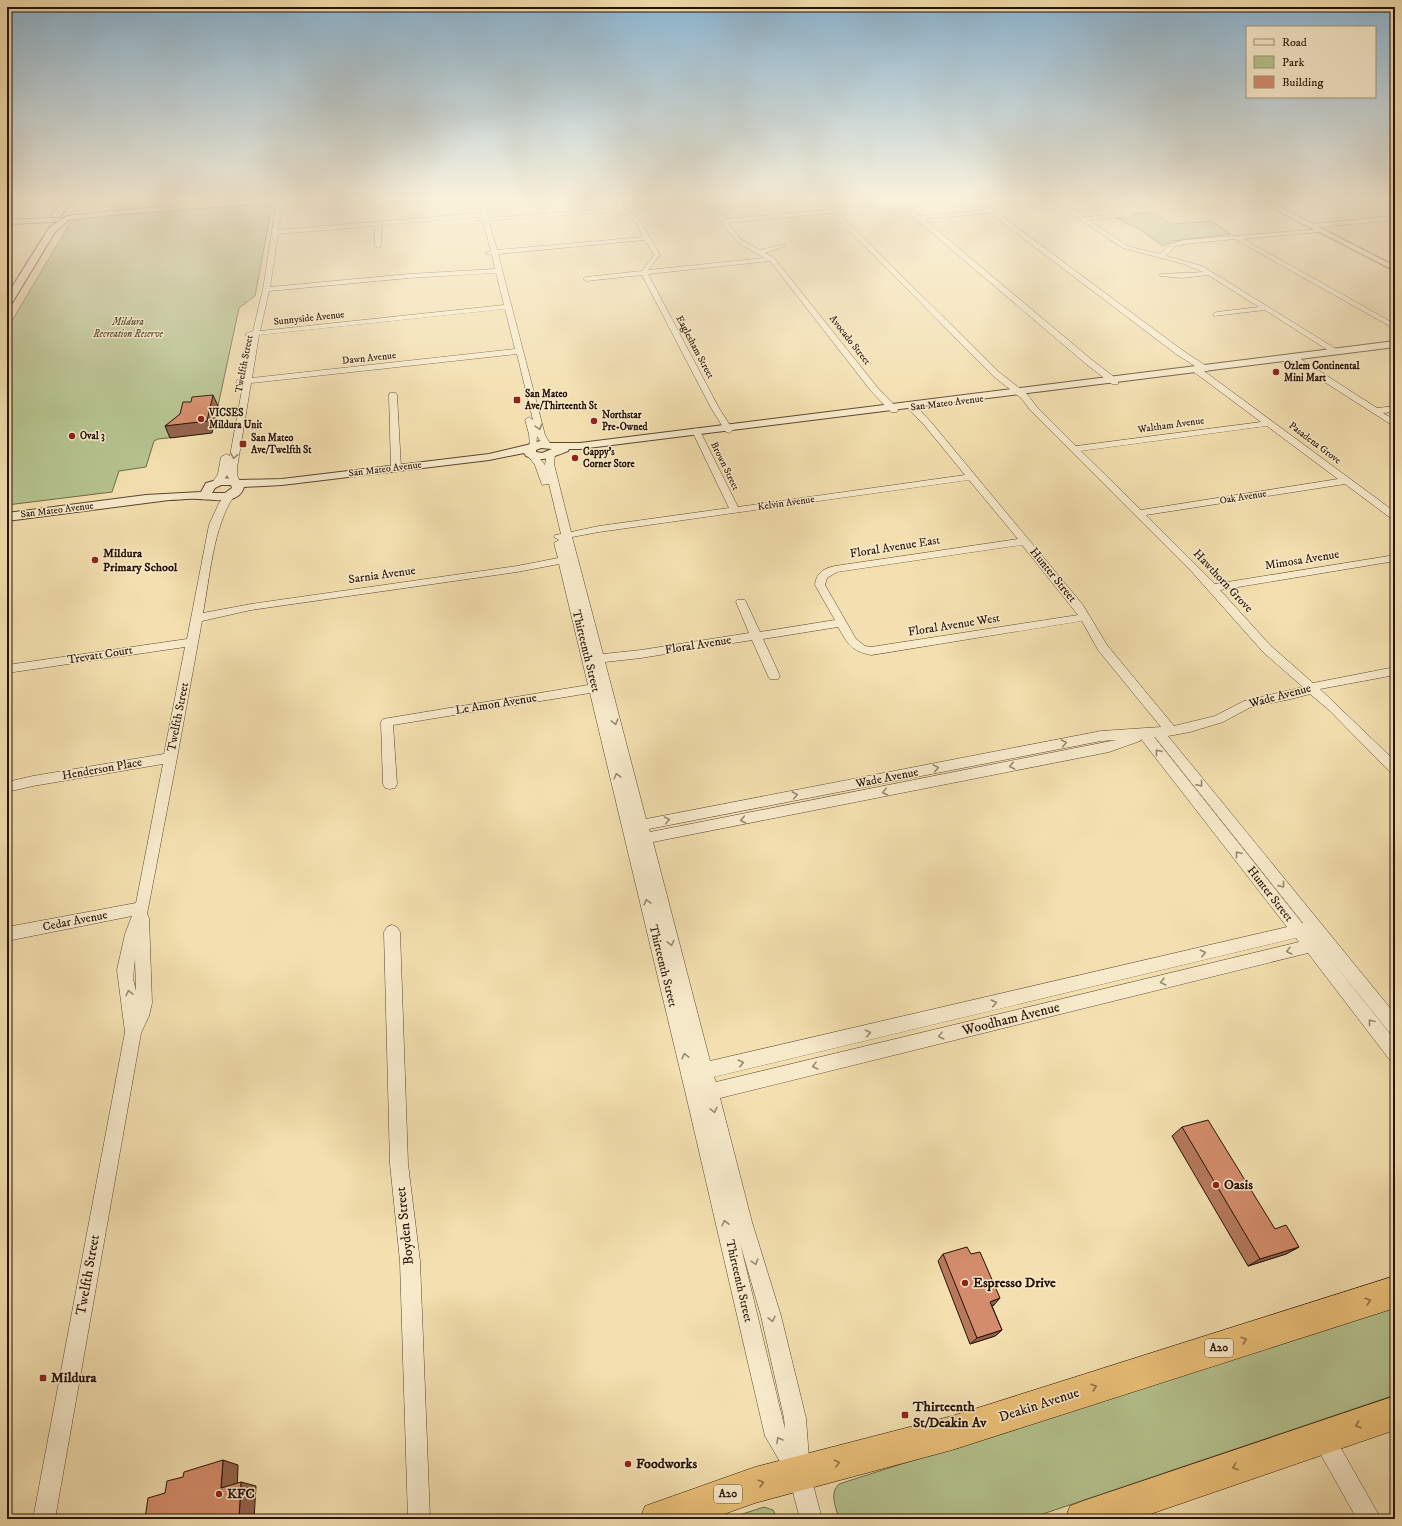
<svg xmlns="http://www.w3.org/2000/svg" width="1402" height="1526" viewBox="0 0 1402 1526" font-family="'IM FELL DW Pica',serif">
	<style>
		.green { fill: #b5c38f; stroke: #6e6a4a }
		.lines { fill: none; stroke-linecap: round; stroke-linejoin: round }
		.minor-casing { stroke: #5a4530; stroke-width: 1 }
		.tertiary-casing { stroke: #5a4530; stroke-width: 2 }
		.secondary-casing { stroke: #271206; stroke-width: 2 }
		.trunk-casing { stroke: #271206; stroke-width: 1 }
		.minor { fill: #f7eacb; fill-rule: evenodd }
		.tertiary { fill: #f7eacb; fill-rule: evenodd }
		.secondary { fill: #f7eacb; fill-rule: evenodd }
		.trunk { fill: #eac078; fill-rule: evenodd }
		.wall { fill: #b6795d; stroke: #271206 }
		.shaded-wall { fill: #94634c; stroke: #271206 }
		.building { fill: #d48d6c; stroke: #271206 }
		.oneway { stroke: #998972 }
		.oneway2 { stroke: #927245 }
		.poi-dot { fill: #8f2418; stroke: #f7eacb; stroke-width: 1.5 }
		.labels { text-anchor: middle; dominant-baseline: central; stroke-width: 3; stroke-linejoin: round; paint-order: stroke }
		.far-street-label { font-size: 10px; fill: #271206; stroke: #f7eacb }
		.far-park-label { font-size: 10px; font-style: italic; fill: #595036; stroke: #f7eacb }
		.far-poi-label { font-size: 10px; font-weight: bold; fill: #271206; stroke: #f7eacb; text-anchor: start }
		.shield { fill: #f7eacb; stroke: #655341; stroke-width: 1 }
		.shield-label { font-size: 11px; font-weight: bold; fill: #271206 }
		.street-label { font-size: 12px; fill: #271206; stroke: #f7eacb }
		.poi-label { font-size: 12px; font-weight: bold; fill: #271206; stroke: #f7eacb; text-anchor: start }
		.near-street-label { font-size: 14px; fill: #271206; stroke: #f7eacb }
		.near-poi-label { font-size: 14px; font-weight: bold; fill: #271206; stroke: #f7eacb; text-anchor: start }
	</style>
	<rect width="100%" height="100%" fill="#f3dfaf"/>
	<filter id="stains"><feTurbulence type="fractalNoise" baseFrequency=".005" numOctaves="4"/><feColorMatrix values="0 0 0 0 .2 0 0 0 0 .09 0 0 0 0 .02 0 0 0 .5 -.17"/></filter>
	<radialGradient id="worn" r=".72"><stop offset=".6" stop-color="#630" stop-opacity="0"/><stop offset="1" stop-color="#630" stop-opacity=".3"/></radialGradient>
	<g class="green">
		<path d="M261 204 272 205 255 296 239 308 218 406 197 409 178 431 176 437 158 439 154 441 146 467 119 471 112 492 7 505V329L70 223 88 217Z"/>
		<path d="M1152 212 1172 224 1211 221 1231 234 1173 241 1163 246 1139 229 1116 218 1126 219 1133 217 1132 214Z"/>
		<path d="M1395 1306V1395L1028 1519H839C836 1507 829 1494 839 1484Z"/>
		<path d="M764 1507 773 1510 778 1519H727Z"/>
	</g>
	<g class="lines">
		<defs>
			<g id="minor">
				<path d="M277 200H283L278 230 481 213 478 200H484L489 218 618 208 614 200H620L624 208 641 222 660 255 648 270 765 258 737 242 704 200H710L725 219 895 204 908 206 920 216 985 210 973 200H980L1182 350 1208 367V371H1204L1395 512V520L1392 519 1345 484 1146 515 1215 584 1395 555V561L1220 590 1271 646 1313 683 1395 667V675L1320 689 1395 761V774L1390 772 1329 710 1310 694 1291 699 1251 707 1223 722 1190 732 1168 736 1395 1014V1035L1389 1032 1323 950 1395 1040V1061L1389 1059 1308 953 720 1098 752 1222 781 1316 806 1418 810 1473 822 1519H800L789 1477 765 1436 686 1095 590 693 393 725 397 784 395 788 390 789 385 788 383 784 381 722 383 719 588 685 559 564 517 572 251 610 202 621 177 758 147 914 149 918 152 1003 149 1016 141 1033 55 1519H33L125 1032 117 970 125 934 132 916 7 941V927L136 903 163 764 33 786 7 792V782L33 776 164 754 185 647 7 673V665L187 639 209 525 219 503 226 494 229 493 234 496C213 527 210 577 203 613L251 604 517 566 558 558 554 543 559 540 554 537 555 535 561 534 549 484 542 485 535 465 528 456 533 453 536 454 545 465 547 452H553L555 454 554 464 571 532 599 526 729 508 692 431 696 428 700 431 738 507 965 475 925 426 906 406 905 404 906 402H912L931 422 1083 605 1107 645 1174 726 1215 716 1244 701 1303 687 1263 652 1192 572 1031 411 1021 398 993 376 832 213 728 223 741 240 760 250 785 244V246L765 253 774 258 877 387 897 408 898 410 897 412H891L871 391 770 261 648 274 719 408 733 430 729 433 726 432 711 408 642 275 586 281 583 279 586 277 642 271 654 255 645 240 498 254 545 435 551 445 550 447H544L537 436 536 448H530L529 434 525 420 529 417 533 420 517 354 251 383 237 468V475L240 482 238 484H232L227 475 220 485H214L212 483 218 474 221 457 226 454 230 456 243 384H237L236 382 237 380 244 379 252 336H246L245 334 253 331 263 289ZM895 208 904 209 1086 364 1112 384H1118V380L1092 360 924 219 990 213 1176 354 1198 368H1194V372L1261 422 1076 446 1037 407 1027 394 999 372 838 213ZM621 211 637 224 643 237 497 250 489 221ZM482 217 477 220 483 222 491 251 485 253 492 255 495 269 409 274 270 287 278 234 375 226V246L378 248 381 246V225ZM496 273 504 305 260 331 269 291 409 278ZM505 309 515 349 252 378 259 335ZM1267 426 1338 479 1141 510 1081 451ZM969 480 1018 539 835 566C824 568 816 573 815 585L835 620 760 632 746 602 745 600H737L736 602 749 633 641 650 603 654 572 537 599 532ZM1022 545 1078 615 871 647 865 646 856 639 825 585 827 578 837 572ZM1082 621 1098 650 1161 727 1101 731 646 819 605 662 641 658 752 640 768 676 770 679H778L780 676 763 639 838 627C848 644 851 651 871 655ZM1154 737H1155L1303 923H1302ZM1141 739 1287 927 710 1061 653 842 1109 752 1140 741ZM1116 740 650 832 649 829 1101 741ZM1296 938 1299 942 716 1082 714 1077ZM135 959 136 991 133 979ZM740 1243 761 1316 784 1418 785 1429Z"/>
				<path d="M1051 200H1058L1084 217 1123 214V216L1121 217 1089 220 1127 246 1160 254 1171 244 1184 240 1321 229 1322 230 1319 232 1243 239 1395 324V329L1235 239 1184 244 1175 246 1166 256 1202 266 1341 352 1337 354H1334L1265 310 1214 316 1213 314 1217 312 1259 307 1208 275 1183 278 1160 276 1159 275C1161 273 1195 273 1203 272L1184 264 1123 248Z"/>
				<path d="M1395 216V220L1311 228 1308 226 1311 224Z"/>
				<path d="M1290 356H1296L1377 408 1395 406V412L1383 413 1395 420V427L1290 360Z"/>
				<path d="M390 393H396L397 395 401 468 396 471 391 468 389 395Z"/>
				<path d="M392 925 397 927 400 932 408 1164 420 1261 430 1519H408L400 1261 390 1164 384 932 387 927Z"/>
				<path d="M1322 1426 1330 1429 1381 1519H1357L1311 1437 1314 1429Z"/>
			</g>
			<g id="tertiary">
				<path d="M252 200H283L279 202 111 215 68 220 64 218 68 216 111 211Z"/>
				<path d="M1257 200H1266L1395 266V271Z"/>
				<path d="M51 218H54V222L7 224V220Z"/>
				<path d="M1395 341V347L580 449H569L568 451C553 457 541 463 526 456L524 453 489 460 282 485 244 487C239 506 211 499 198 499 188 498 178 500 169 500L7 521V513L146 495 201 492 206 483 224 478 240 480 282 479 489 454 527 445 540 441 550 443H580ZM541 448 552 449 542 453 536 452V450ZM221 485H231L232 488 225 493H212L215 488Z"/>
			</g>
			<g id="secondary">
				<path d="M66 200H74L59 217H53L52 215 53 213Z"/>
				<path d="M66 216 70 219 55 232 12 303 7 306V295L49 228Z"/>
			</g>
			<g id="trunk">
				<path d="M1395 1276V1308L952 1450 755 1503 710 1519H640L645 1506 755 1467 952 1416Z"/>
				<path d="M1395 1396V1430L1136 1519H1065L1070 1506 1083 1501Z"/>
			</g>
		</defs>
		<use href="#minor" class="minor-casing"/>
		<use href="#tertiary" class="tertiary-casing"/>
		<use href="#secondary" class="secondary-casing"/>
		<use href="#trunk" class="trunk-casing"/>
		<use href="#minor" class="minor"/>
		<use href="#tertiary" class="tertiary"/>
		<use href="#secondary" class="secondary"/>
		<use href="#trunk" class="trunk"/>
	</g>
	<g class="wall">
		<path d="M1182 1127 1275 1229 1299 1247 1286 1254 1248 1266 1172 1136Z"/>
		<path d="M943 1254 994 1305 992 1306 1002 1330 995 1336 970 1344 938 1261Z"/>
	</g>
	<g class="shaded-wall">
		<path d="M213 395 218 406 212 433 170 438 165 426Z"/>
		<path d="M1299 1247 1286 1254 1248 1266 1260 1259Z"/>
		<path d="M1000 1298 994 1305 983 1308 990 1302Z"/>
		<path d="M1002 1330 995 1336 970 1344 977 1338Z"/>
		<path d="M223 1460 238 1465 237 1491 221 1488Z"/>
		<path d="M241 1482 256 1486 254 1519H239Z"/>
	</g>
	<g class="building">
		<path d="M213 395 207 421 165 426 180 414 183 402H191L192 397Z"/>
		<path d="M1208 1120 1275 1229 1286 1225 1299 1247 1260 1259 1182 1127Z"/>
		<path d="M967 1247 971 1254 980 1252 1000 1298 990 1302 1002 1330 977 1338 943 1254Z"/>
		<path d="M223 1460 221 1488 241 1482 239 1519H145L148 1498 165 1493 167 1481 183 1477 184 1472Z"/>
	</g>
	<defs><path id="oneway-chevron" d="M-2-3.5L2.5 0L-2 3.5" fill="none" stroke-width="1.6" stroke-linecap="round" stroke-linejoin="round"/></defs>
	<g class="oneway">
		<use href="#oneway-chevron" transform="translate(539 427) rotate(74)"/>
		<use href="#oneway-chevron" transform="translate(234 456) rotate(100)"/>
		<use href="#oneway-chevron" transform="translate(615 722) rotate(75)"/>
		<use href="#oneway-chevron" transform="translate(1064 743) rotate(-11)"/>
		<use href="#oneway-chevron" transform="translate(1158 752) rotate(-128)"/>
		<use href="#oneway-chevron" transform="translate(1012 766) rotate(169)"/>
		<use href="#oneway-chevron" transform="translate(936 768) rotate(-11)"/>
		<use href="#oneway-chevron" transform="translate(617 776) rotate(-104)"/>
		<use href="#oneway-chevron" transform="translate(1200 784) rotate(51)"/>
		<use href="#oneway-chevron" transform="translate(885 792) rotate(169)"/>
		<use href="#oneway-chevron" transform="translate(795 795) rotate(-11)"/>
		<use href="#oneway-chevron" transform="translate(667 820) rotate(-11)"/>
		<use href="#oneway-chevron" transform="translate(743 820) rotate(169)"/>
		<use href="#oneway-chevron" transform="translate(1238 854) rotate(-128)"/>
		<use href="#oneway-chevron" transform="translate(1282 885) rotate(51)"/>
		<use href="#oneway-chevron" transform="translate(647 902) rotate(-104)"/>
		<use href="#oneway-chevron" transform="translate(671 943) rotate(76)"/>
		<use href="#oneway-chevron" transform="translate(1289 951) rotate(166)"/>
		<use href="#oneway-chevron" transform="translate(1203 953) rotate(-13)"/>
		<use href="#oneway-chevron" transform="translate(1163 982) rotate(166)"/>
		<use href="#oneway-chevron" transform="translate(129 993) rotate(-103)"/>
		<use href="#oneway-chevron" transform="translate(994 1003) rotate(-13)"/>
		<use href="#oneway-chevron" transform="translate(1371 1022) rotate(-128)"/>
		<use href="#oneway-chevron" transform="translate(868 1033) rotate(-13)"/>
		<use href="#oneway-chevron" transform="translate(941 1036) rotate(166)"/>
		<use href="#oneway-chevron" transform="translate(685 1056) rotate(-104)"/>
		<use href="#oneway-chevron" transform="translate(741 1063) rotate(-13)"/>
		<use href="#oneway-chevron" transform="translate(815 1066) rotate(166)"/>
		<use href="#oneway-chevron" transform="translate(714 1110) rotate(76)"/>
		<use href="#oneway-chevron" transform="translate(725 1223) rotate(-103)"/>
		<use href="#oneway-chevron" transform="translate(755 1262) rotate(73)"/>
		<use href="#oneway-chevron" transform="translate(772 1319) rotate(77)"/>
		<use href="#oneway-chevron" transform="translate(779 1440) rotate(-119)"/>
	</g>
	<g class="oneway2">
		<use href="#oneway-chevron" transform="translate(1368 1301) rotate(-17)"/>
		<use href="#oneway-chevron" transform="translate(1244 1340) rotate(-17)"/>
		<use href="#oneway-chevron" transform="translate(1094 1387) rotate(-17)"/>
		<use href="#oneway-chevron" transform="translate(1358 1425) rotate(161)"/>
		<use href="#oneway-chevron" transform="translate(837 1463) rotate(-14)"/>
		<use href="#oneway-chevron" transform="translate(1235 1467) rotate(161)"/>
		<use href="#oneway-chevron" transform="translate(761 1483) rotate(-15)"/>
	</g>
	<linearGradient id="sky" x2="0" y2="1"><stop stop-color="#8bb6d4"/><stop offset="0.48" stop-color="#faf1db"/><stop offset="1" stop-color="#faf1db" stop-opacity="0"/></linearGradient>
	<rect width="1402" height="414" fill="url(#sky)"/>
	<g class="poi-dot">
		<circle cx="1276" cy="372" r="4"/>
		<rect x="513" y="396" width="8" height="8" rx="2"/>
		<circle cx="201" cy="419" r="4"/>
		<circle cx="594" cy="421" r="4"/>
		<circle cx="72" cy="436" r="4"/>
		<rect x="239" y="440" width="8" height="8" rx="2"/>
		<circle cx="575" cy="458" r="4"/>
		<circle cx="95" cy="560" r="4"/>
		<circle cx="1216" cy="1185" r="4"/>
		<circle cx="965" cy="1283" r="4"/>
		<rect x="39" y="1374" width="8" height="8" rx="2"/>
		<rect x="901" y="1411" width="8" height="8" rx="2"/>
		<circle cx="628" cy="1464" r="4"/>
		<circle cx="219" cy="1494" r="4"/>
	</g>
	<g class="labels">
		<g class="far-street-label">
			<text transform="translate(309 318) rotate(-6)">Sunnyside Avenue</text>
			<text transform="translate(850 340) rotate(52)">Avocado Street</text>
			<text transform="translate(695 347) rotate(62)">Eaglesham Street</text>
			<text transform="translate(369 358) rotate(-6)">Dawn Avenue</text>
			<text transform="translate(244 364) rotate(-79)">Twelfth Street</text>
			<text transform="translate(947 403) rotate(-7)">San Mateo Avenue</text>
			<text transform="translate(1171 425) rotate(-8)">Waltham Avenue</text>
			<text transform="translate(1315 443) rotate(37)">Pasadena Grove</text>
			<text transform="translate(725 466) rotate(64)">Brown Street</text>
			<text transform="translate(385 469) rotate(-7)">San Mateo Avenue</text>
			<text transform="translate(1243 497) rotate(-9)">Oak Avenue</text>
			<text transform="translate(786 503) rotate(-8)">Kelvin Avenue</text>
			<text transform="translate(57 510) rotate(-7)">San Mateo Avenue</text>
		</g>
		<g class="far-park-label">
			<text x="128" y="322">Mildura<tspan x="128" dy="12">Recreation Reserve</tspan></text>
		</g>
		<g class="far-poi-label">
			<text x="1284" y="366">Ozlem Continental<tspan x="1284" dy="12">Mini Mart</tspan></text>
			<text x="525" y="394">San Mateo<tspan x="525" dy="12">Ave/Thirteenth St</tspan></text>
			<text x="209" y="413">VICSES<tspan x="209" dy="12">Mildura Unit</tspan></text>
			<text x="602" y="415">Northstar<tspan x="602" dy="12">Pre-Owned</tspan></text>
			<text x="80" y="436">Oval 3</text>
			<text x="251" y="438">San Mateo<tspan x="251" dy="12">Ave/Twelfth St</tspan></text>
			<text x="583" y="452">Cappy's<tspan x="583" dy="12">Corner Store</tspan></text>
		</g>
		<g class="shield">
			<rect x="1205" y="1339" width="28" height="18" rx="3"/>
			<rect x="714" y="1485" width="28" height="18" rx="3"/>
		</g>
		<g class="shield-label">
			<text x="1219" y="1348">A20</text>
			<text x="728" y="1494">A20</text>
		</g>
		<g class="street-label">
			<text transform="translate(895 547) rotate(-9)">Floral Avenue East</text>
			<text transform="translate(1302 560) rotate(-9)">Mimosa Avenue</text>
			<text transform="translate(382 575) rotate(-8)">Sarnia Avenue</text>
			<text transform="translate(1053 575) rotate(51)">Hunter Street</text>
			<text transform="translate(1223 581) rotate(47)">Hawthorn Grove</text>
			<text transform="translate(954 625) rotate(-9)">Floral Avenue West</text>
			<text transform="translate(698 645) rotate(-9)">Floral Avenue</text>
			<text transform="translate(586 651) rotate(76)">Thirteenth Street</text>
			<text transform="translate(100 655) rotate(-9)">Trevatt Court</text>
			<text transform="translate(1280 696) rotate(-15)">Wade Avenue</text>
			<text transform="translate(496 704) rotate(-9)">Le Amon Avenue</text>
			<text transform="translate(178 717) rotate(-79)">Twelfth Street</text>
			<text transform="translate(102 769) rotate(-10)">Henderson Place</text>
			<text transform="translate(887 778) rotate(-11)">Wade Avenue</text>
			<text transform="translate(1270 894) rotate(52)">Hunter Street</text>
			<text transform="translate(75 921) rotate(-11)">Cedar Avenue</text>
			<text transform="translate(663 966) rotate(76)">Thirteenth Street</text>
			<text transform="translate(739 1281) rotate(77)">Thirteenth Street</text>
		</g>
		<g class="poi-label">
			<text x="103" y="553">Mildura<tspan x="103" dy="14">Primary School</tspan></text>
		</g>
		<g class="near-street-label">
			<text transform="translate(1011 1019) rotate(-14)">Woodham Avenue</text>
			<text transform="translate(405 1226) rotate(-96)">Boyden Street</text>
			<text transform="translate(88 1275) rotate(-80)">Twelfth Street</text>
			<text transform="translate(1039 1405) rotate(-18)">Deakin Avenue</text>
		</g>
		<g class="near-poi-label">
			<text x="1224" y="1185">Oasis</text>
			<text x="973" y="1283">Espresso Drive</text>
			<text x="51" y="1378">Mildura</text>
			<text x="913" y="1407">Thirteenth<tspan x="913" dy="16">St/Deakin Av</tspan></text>
			<text x="636" y="1464">Foodworks</text>
			<text x="227" y="1494">KFC</text>
		</g>
	</g>
	<rect width="1402" height="1526" fill="none" stroke="#f3dfaf" stroke-width="24"/>
	<rect x="8" y="8" width="1386" height="1510" fill="none" stroke="#271206" stroke-width="2"/>
	<rect x="12" y="12" width="1378" height="1502" fill="none" stroke="#271206"/>
	<rect x="1246" y="26" width="130" height="72" fill="#f7eacb" stroke="#a4947c"/>
	<rect x="1254" y="39" width="20" height="6" fill="#f7eacb" stroke="#a4947c"/>
	<text x="1282" y="46" font-size="12" fill="#271206">Road</text>
	<rect x="1254" y="56" width="20" height="12" fill="#b5c38f" stroke="#a4947c"/>
	<text x="1282" y="66" font-size="12" fill="#271206">Park</text>
	<rect x="1254" y="76" width="20" height="12" fill="#d48d6c" stroke="#a4947c"/>
	<text x="1282" y="86" font-size="12" fill="#271206">Building</text>
	<rect width="100%" height="100%" filter="url(#stains)"/>
	<rect width="100%" height="100%" fill="url(#worn)"/>
</svg>
